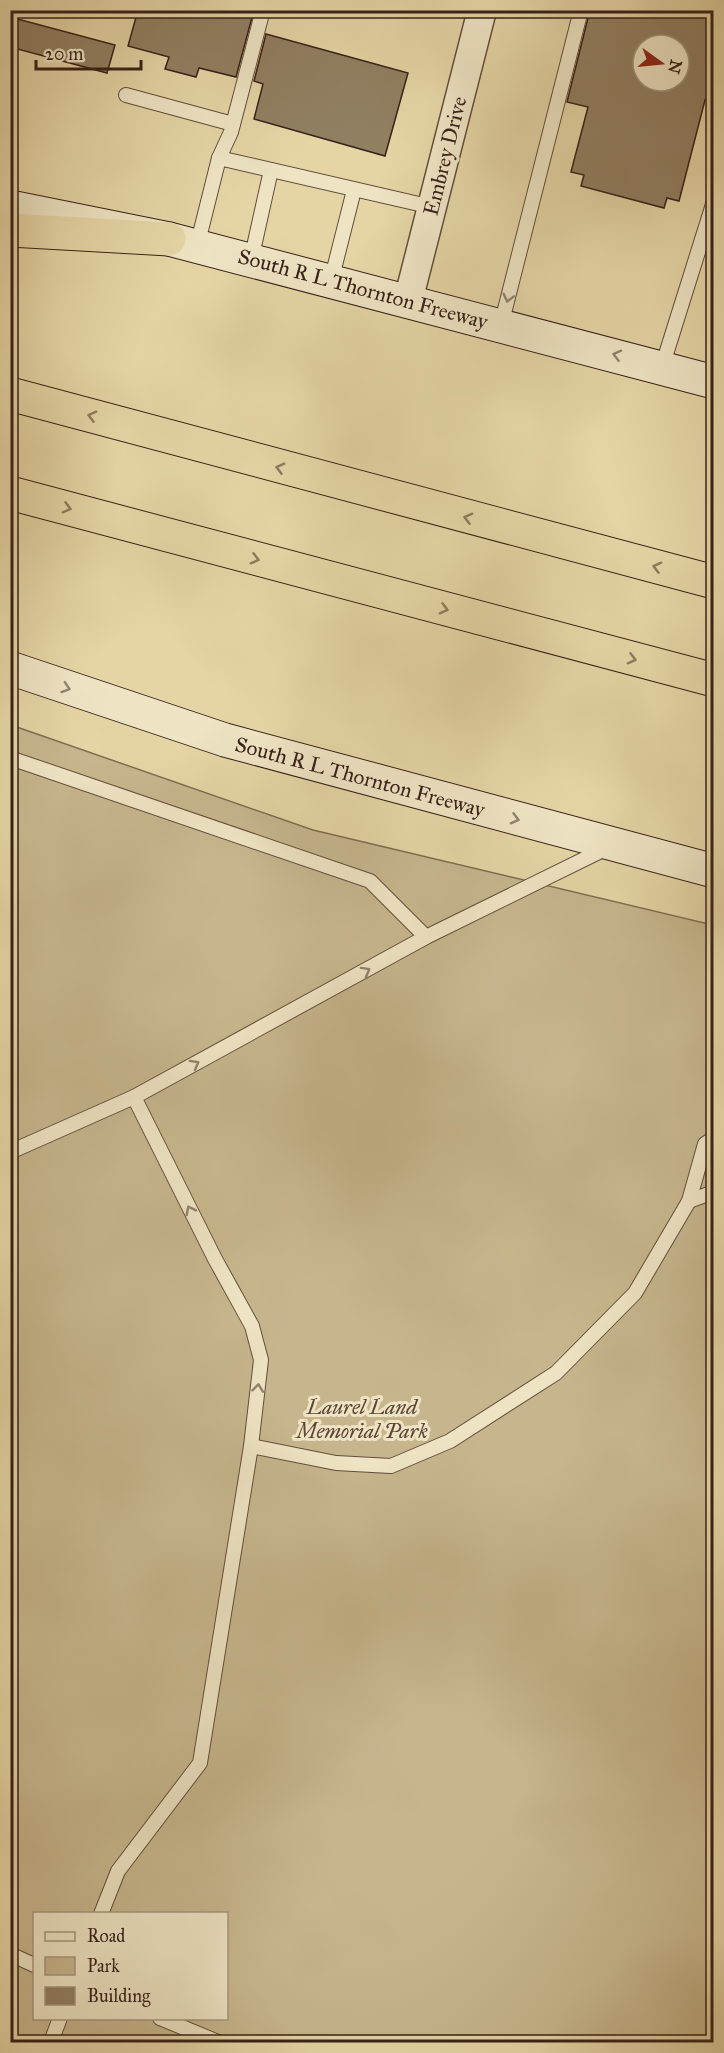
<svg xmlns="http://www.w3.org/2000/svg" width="724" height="2053" viewBox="0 0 724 2053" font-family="'IM FELL Great Primer',serif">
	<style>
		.green { fill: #c7b68d; stroke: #7f6c53; stroke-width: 1.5; fill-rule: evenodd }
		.building { fill: #917f62; stroke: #372119; stroke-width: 1.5; fill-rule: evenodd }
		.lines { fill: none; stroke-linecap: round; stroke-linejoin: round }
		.service-casing { stroke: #624e3c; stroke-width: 16 }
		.minor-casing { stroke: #624e3c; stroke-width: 31 }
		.secondary-casing { stroke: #372119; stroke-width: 35 }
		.motorway-casing { stroke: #372119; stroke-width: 35 }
		.service { stroke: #eee4c4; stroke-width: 14 }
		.minor { stroke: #eee4c4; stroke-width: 28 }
		.secondary { stroke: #eee4c4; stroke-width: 33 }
		.motorway { stroke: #e5d5a5; stroke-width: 33 }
		.oneway { stroke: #92826e }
		.oneway2 { stroke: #8e7b5f }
		.labels { text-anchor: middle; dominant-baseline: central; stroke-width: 6; stroke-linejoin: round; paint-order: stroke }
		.street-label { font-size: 21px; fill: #372119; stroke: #eee4c4 }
		.park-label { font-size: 21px; font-style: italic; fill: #5b4636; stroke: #eee4c4 }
	</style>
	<rect width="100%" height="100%" fill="#e5d5a5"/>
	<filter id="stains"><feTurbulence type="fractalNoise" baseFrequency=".00333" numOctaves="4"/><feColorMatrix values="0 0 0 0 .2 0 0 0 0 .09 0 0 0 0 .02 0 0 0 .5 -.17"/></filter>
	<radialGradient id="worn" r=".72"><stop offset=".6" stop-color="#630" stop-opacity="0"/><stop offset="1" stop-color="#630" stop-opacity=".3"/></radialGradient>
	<path class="green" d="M11 725 313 830 713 925V2042H11ZM34 1914H226V2018H34Z"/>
	<g class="building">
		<path d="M138 10H254L236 77 199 68 196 77 165 69 169 57 128 46Z"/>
		<path d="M590 10H714V102L705 100 679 201 667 198 664 208 581 186 584 175 571 172 588 107 567 102ZM643 45H679V81H643Z"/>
		<path d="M10 17 115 45 107 73 10 47Z"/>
		<path d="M266 34 408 73 385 156 254 119 263 84 254 81Z"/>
	</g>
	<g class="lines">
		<defs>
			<g id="service">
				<path d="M126 95 233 124"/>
				<path d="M219 158 231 132 263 10"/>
				<path d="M197 246 219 158 432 207"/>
				<path d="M251 260 271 170"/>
				<path d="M331 281 354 190"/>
				<path d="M501 325 581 10"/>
				<path d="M662 367 714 201"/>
				<path d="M10 758 370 881 426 937"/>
				<path d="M10 1152 134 1097"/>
				<path d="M689 1201 714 1192"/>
				<path d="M251 1446 261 1360 252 1326 215 1259 134 1097 426 937 609 847"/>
				<path d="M101 1914 118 1871 200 1763 251 1446 336 1463 391 1466 450 1441 556 1373 635 1293 689 1201 705 1144 714 1138"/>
				<path d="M10 1954 34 1965"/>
				<path d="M160 2018 218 2042"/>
				<path d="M51 2042 60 2018"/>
			</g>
			<path id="minor" d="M408 301 482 10"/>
			<g id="secondary">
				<path d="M10 207 169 239 714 382"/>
				<path d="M10 668 225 740 714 871"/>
			</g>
			<g id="motorway">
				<path d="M10 230 169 239"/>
				<path d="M10 394 714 582"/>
				<path d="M10 493 714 680"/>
			</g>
		</defs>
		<use href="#service" class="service-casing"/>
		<use href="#minor" class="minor-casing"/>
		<use href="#secondary" class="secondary-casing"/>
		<use href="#motorway" class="motorway-casing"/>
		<use href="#service" class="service"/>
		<use href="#minor" class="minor"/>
		<use href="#secondary" class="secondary"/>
		<use href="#motorway" class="motorway"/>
	</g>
	<defs><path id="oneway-chevron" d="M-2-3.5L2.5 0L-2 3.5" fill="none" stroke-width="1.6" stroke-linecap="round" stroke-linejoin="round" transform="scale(1.5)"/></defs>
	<g class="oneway">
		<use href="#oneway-chevron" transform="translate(508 298) rotate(104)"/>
		<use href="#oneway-chevron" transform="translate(617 355) rotate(-166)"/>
		<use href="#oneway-chevron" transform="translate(66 688) rotate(18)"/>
		<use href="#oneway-chevron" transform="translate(515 819) rotate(15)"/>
		<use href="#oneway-chevron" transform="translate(366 971) rotate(-29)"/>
		<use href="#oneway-chevron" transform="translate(195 1064) rotate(-29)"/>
		<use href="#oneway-chevron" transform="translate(190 1210) rotate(-117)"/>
		<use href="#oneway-chevron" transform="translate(258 1388) rotate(-83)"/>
	</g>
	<g class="oneway2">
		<use href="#oneway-chevron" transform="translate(92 416) rotate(-165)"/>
		<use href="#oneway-chevron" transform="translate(280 468) rotate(-165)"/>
		<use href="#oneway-chevron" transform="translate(67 508) rotate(15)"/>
		<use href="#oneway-chevron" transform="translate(468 518) rotate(-165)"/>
		<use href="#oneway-chevron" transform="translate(255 559) rotate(15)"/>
		<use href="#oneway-chevron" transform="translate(657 567) rotate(-165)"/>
		<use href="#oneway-chevron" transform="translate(444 609) rotate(15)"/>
		<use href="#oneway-chevron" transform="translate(632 659) rotate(15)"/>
	</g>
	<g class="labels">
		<g class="street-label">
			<text transform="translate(445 156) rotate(-76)">Embrey Drive</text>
			<text transform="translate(363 289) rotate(15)">South R L Thornton Freeway</text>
			<text transform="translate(360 777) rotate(15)">South R L Thornton Freeway</text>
		</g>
		<g class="park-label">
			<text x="362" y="1407">Laurel Land<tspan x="362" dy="24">Memorial Park</tspan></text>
		</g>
	</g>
	<rect width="724" height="2053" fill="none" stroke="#e5d5a5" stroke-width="36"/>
	<rect x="12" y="12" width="700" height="2029" fill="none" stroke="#372119" stroke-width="3"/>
	<rect x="18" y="18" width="688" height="2017" fill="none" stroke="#372119" stroke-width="1.5"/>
	<rect x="33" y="1912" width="195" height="108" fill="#eee4c4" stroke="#a59680" stroke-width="1.5"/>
	<rect x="45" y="1932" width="30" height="9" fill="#eee4c4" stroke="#a59680" stroke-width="1.5"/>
	<text x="87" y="1942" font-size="18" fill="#372119">Road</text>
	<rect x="45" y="1957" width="30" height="18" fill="#c7b68d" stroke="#a59680" stroke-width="1.5"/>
	<text x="87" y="1972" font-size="18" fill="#372119">Park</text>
	<rect x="45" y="1987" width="30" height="18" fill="#917f62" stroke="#a59680" stroke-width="1.5"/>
	<text x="87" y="2002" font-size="18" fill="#372119">Building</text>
	<g transform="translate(661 63) rotate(105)"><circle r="28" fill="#eee4c4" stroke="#a59680" stroke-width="1.5"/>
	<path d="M0-4.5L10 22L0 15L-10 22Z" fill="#8f2418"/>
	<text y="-9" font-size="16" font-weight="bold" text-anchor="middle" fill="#372119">N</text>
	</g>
	<path d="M36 60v9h105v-9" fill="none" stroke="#372119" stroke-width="3"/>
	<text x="45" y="60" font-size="18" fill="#372119" stroke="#eee4c4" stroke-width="4.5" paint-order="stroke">20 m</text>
	<rect width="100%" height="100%" filter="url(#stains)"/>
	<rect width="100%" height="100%" fill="url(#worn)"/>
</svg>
